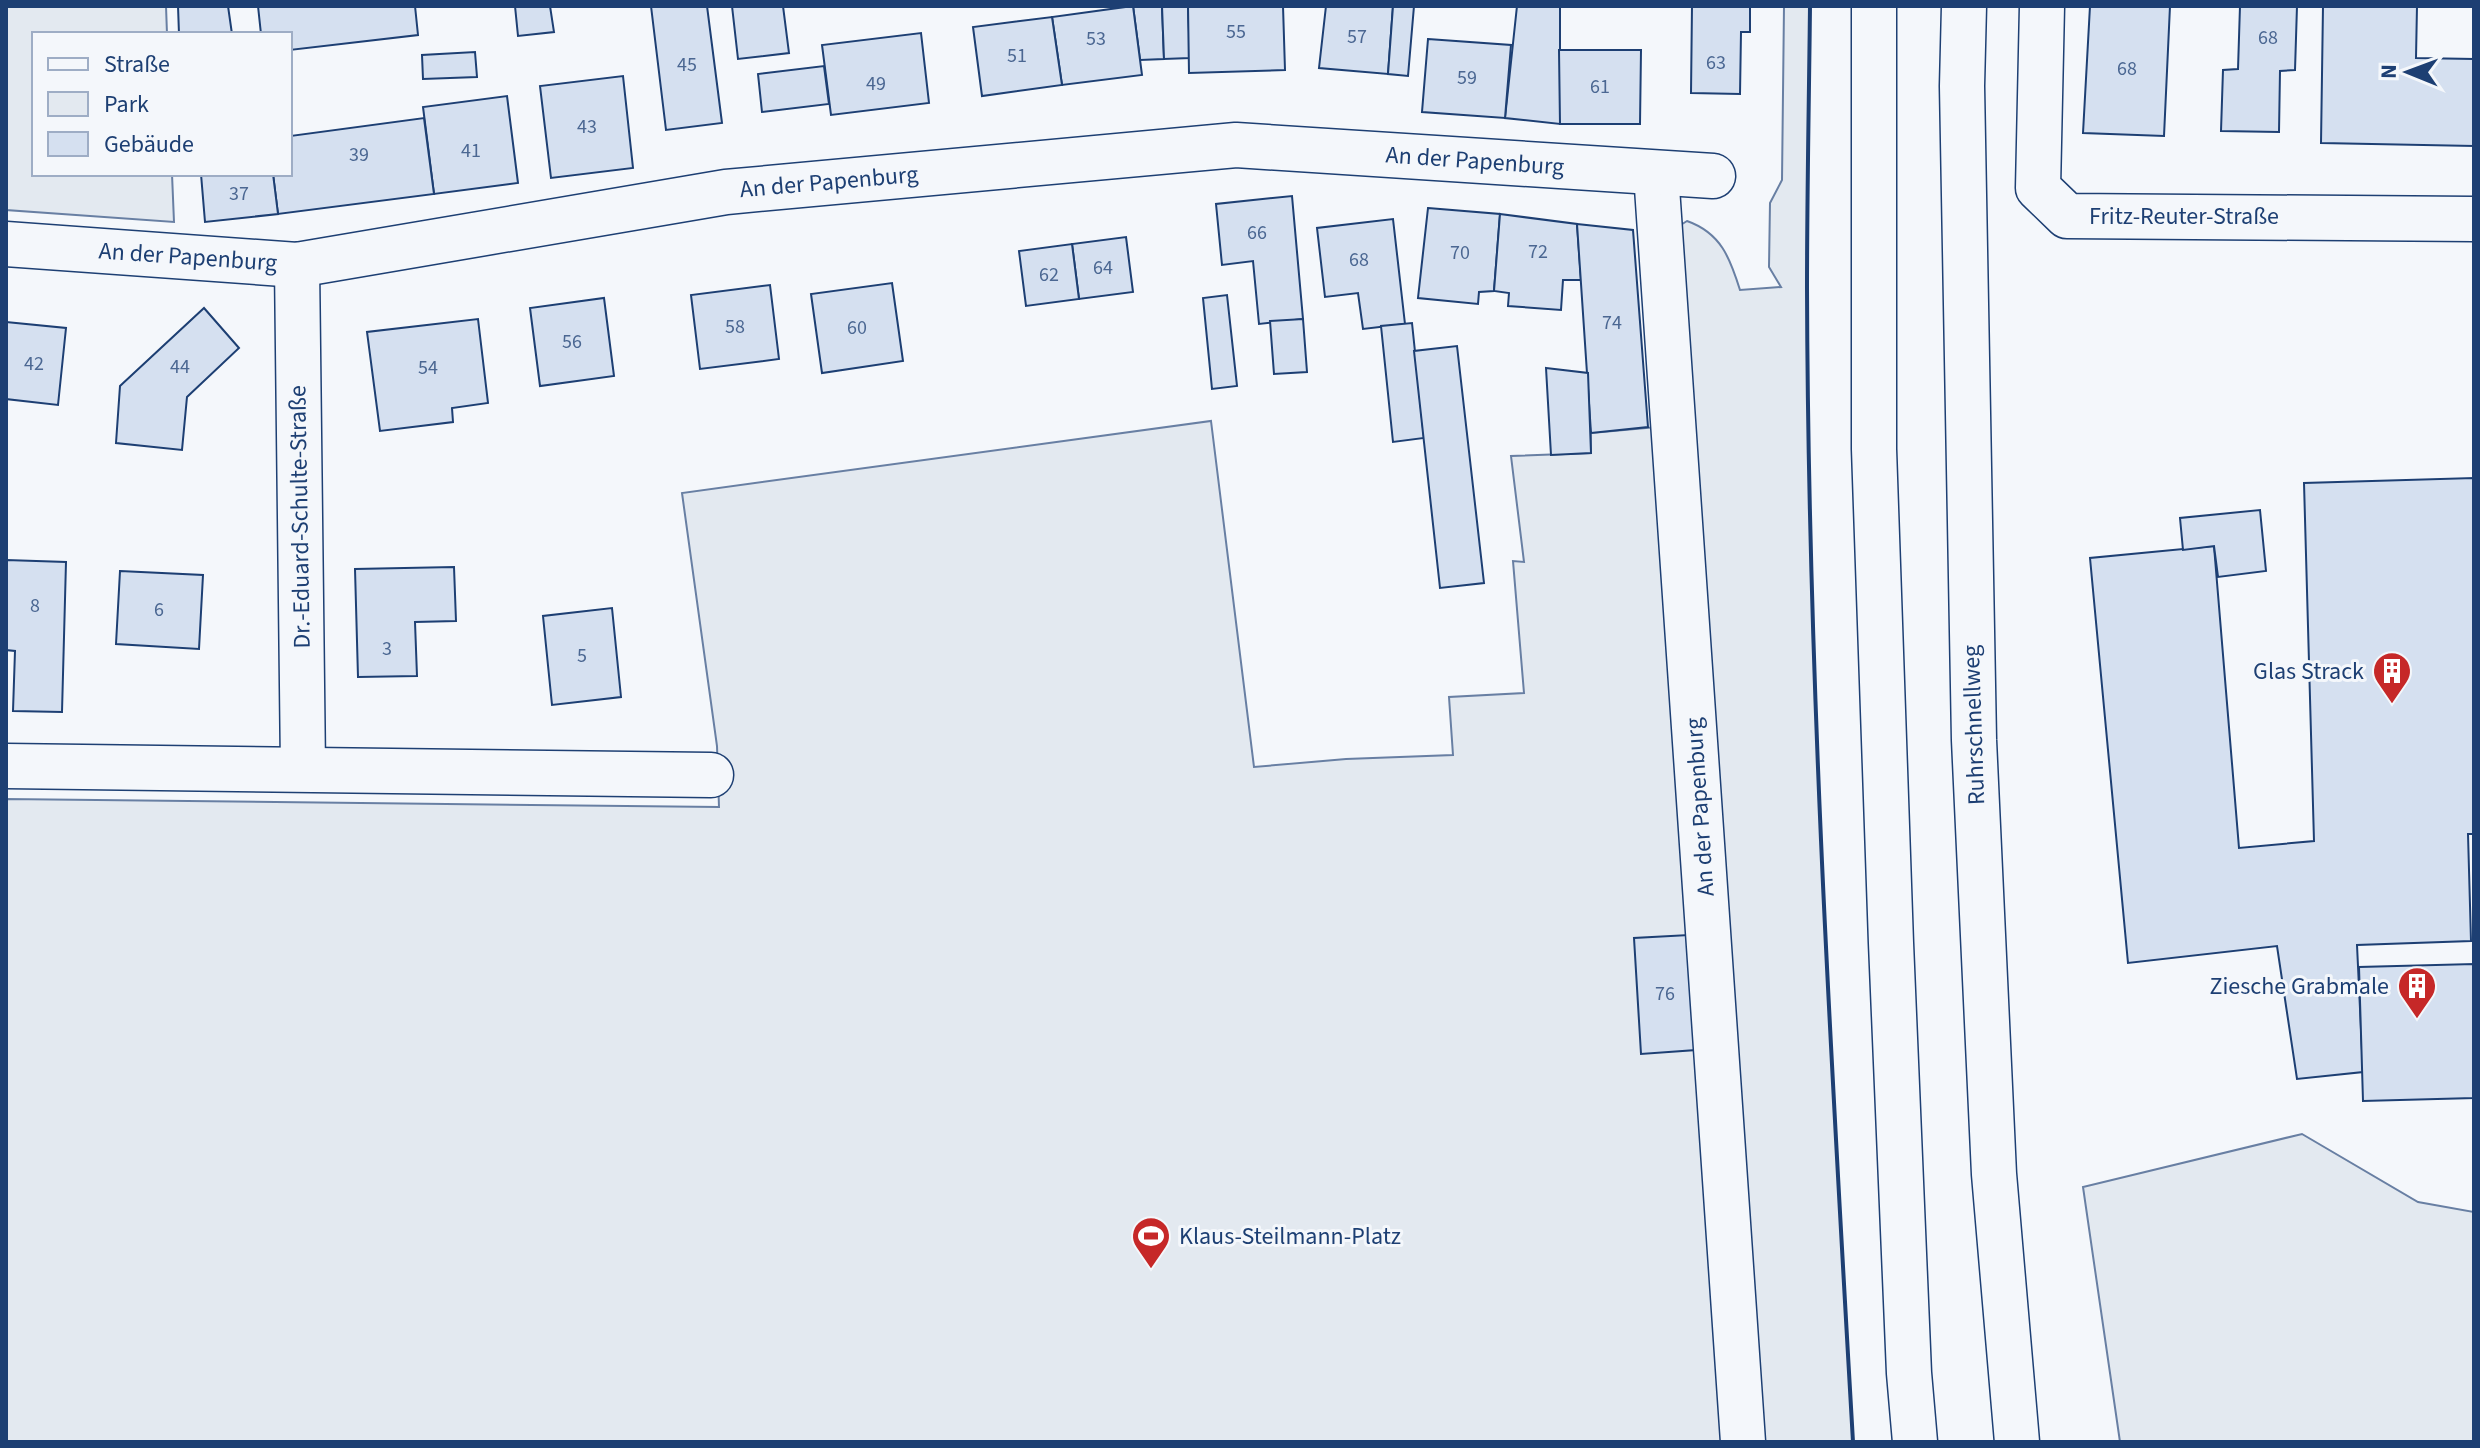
<svg xmlns="http://www.w3.org/2000/svg" width="2480" height="1448" viewBox="0 0 2480 1448" font-family="'Source Sans 3',sans-serif">
	<style>
		.green { fill: #e3e9f0; stroke: #687fa3; stroke-width: 2 }
		.building { fill: #d5e0f0; stroke: #1d3f73; stroke-width: 2 }
		.lines { fill: none; stroke-linecap: round; stroke-linejoin: round }
		.minor-casing { stroke: #1d3f73; stroke-width: 47 }
		.highway-casing { stroke: #1d3f73; stroke-width: 47 }
		.minor { stroke: #f4f7fb; stroke-width: 44 }
		.highway { stroke: #f4f7fb; stroke-width: 44 }
		.wall { stroke: #1d3f73; stroke-width: 4 }
		.labels { text-anchor: middle; dominant-baseline: central; stroke-width: 6; stroke-linejoin: round; paint-order: stroke }
		.number-label { font-size: 20px; fill: #4b6792 }
		.street-label { font-size: 24px; fill: #1d3f73; stroke: #f4f7fb }
		.poi-label { font-size: 24px; fill: #1d3f73; stroke: #f4f7fb; text-anchor: end }
	</style>
	<rect width="100%" height="100%" fill="#f4f7fb"/>
	<g class="green">
		<path d="M6 6H166L167 34H34V174H172L174 222 6 210Z"/>
		<path d="M1784 6H1810C1809 100 1807 194 1807 288 1808 673 1831 1058 1853 1442H1756L1668 233 1687 221C1721 233 1730 258 1740 290L1781 287 1769 267 1770 203 1782 180Z"/>
		<path d="M1211 421 1254 767 1346 759 1453 755 1449 697 1524 693 1513 561 1524 562 1511 456 1591 453V433L1657 427 1728 1442H6V799L719 807 717 746 682 493Z"/>
		<path d="M2302 1134 2418 1202 2474 1212V1442H2120L2083 1187Z"/>
	</g>
	<g class="building">
		<path d="M178 6H228L232 34H179Z"/>
		<path d="M258 6H415L418 35 290 50V34H261Z"/>
		<path d="M515 6H550L554 32 518 36Z"/>
		<path d="M651 6H707L722 123 666 130Z"/>
		<path d="M732 6H783L789 53 738 59Z"/>
		<path d="M1133 6H1162L1164 59 1140 60Z"/>
		<path d="M1133 6 1142 75 1062 85 1052 17Z"/>
		<path d="M1162 6H1188L1190 58 1164 59Z"/>
		<path d="M1188 6H1283L1285 70 1189 73Z"/>
		<path d="M1326 6H1393L1388 74 1319 68Z"/>
		<path d="M1393 6H1414L1408 76 1388 74Z"/>
		<path d="M1517 6H1560V124L1505 118Z"/>
		<path d="M1692 6H1750V32H1741L1740 94 1691 93Z"/>
		<path d="M2090 6H2170L2164 136 2083 133Z"/>
		<path d="M2240 6H2297L2295 70 2280 71 2279 132 2221 131 2223 70 2238 69Z"/>
		<path d="M2323 6H2417L2416 58 2474 59V146L2321 143Z"/>
		<path d="M1052 17 1062 85 982 96 973 27Z"/>
		<path d="M921 33 929 103 831 115 822 45Z"/>
		<path d="M1428 39 1511 45 1505 118 1422 112Z"/>
		<path d="M1559 50H1641L1640 124H1560Z"/>
		<path d="M475 52 477 77 423 79 422 55Z"/>
		<path d="M824 66 829 104 762 112 758 74Z"/>
		<path d="M623 76 633 168 551 178 540 86Z"/>
		<path d="M507 96 518 183 434 194 423 107Z"/>
		<path d="M424 118 434 194 278 214 273 174H290V136Z"/>
		<path d="M201 174H273L278 214 205 222Z"/>
		<path d="M1292 196 1303 319 1259 324 1253 261 1222 265 1216 204Z"/>
		<path d="M1428 208 1500 214 1494 291 1479 292 1478 304 1418 298Z"/>
		<path d="M1500 214 1577 224 1581 280H1563L1561 310 1508 306 1509 293 1494 291Z"/>
		<path d="M1393 219 1405 324 1363 329 1358 293 1325 297 1317 228Z"/>
		<path d="M1577 224 1633 230 1648 427 1591 433Z"/>
		<path d="M1126 237 1133 292 1079 299 1072 244Z"/>
		<path d="M1072 244 1079 299 1026 306 1019 251Z"/>
		<path d="M892 283 903 361 822 373 811 294Z"/>
		<path d="M770 285 779 359 700 369 691 295Z"/>
		<path d="M1227 295 1237 386 1212 389 1203 298Z"/>
		<path d="M604 298 614 376 540 386 530 308Z"/>
		<path d="M204 308 239 348 187 397 182 450 116 443 120 386Z"/>
		<path d="M478 319 488 403 452 408 453 422 380 431 367 332Z"/>
		<path d="M1303 319 1307 372 1274 374 1270 321Z"/>
		<path d="M6 322 66 328 58 405 6 399Z"/>
		<path d="M1412 323 1424 438 1393 442 1381 326Z"/>
		<path d="M1457 346 1484 583 1440 588 1414 351Z"/>
		<path d="M1546 368 1588 373 1591 453 1551 455Z"/>
		<path d="M2474 478V834H2468L2471 941 2357 945 2363 1072 2297 1079 2277 946 2128 963 2090 558 2214 546 2239 848 2314 841 2304 483Z"/>
		<path d="M2260 510 2266 571 2218 577 2214 546 2183 550 2180 518Z"/>
		<path d="M6 560 66 562 62 712 13 711 15 651 6 650Z"/>
		<path d="M454 567 456 621 415 622 417 676 358 677 355 569Z"/>
		<path d="M120 571 203 575 199 649 116 644Z"/>
		<path d="M612 608 621 697 552 705 543 616Z"/>
		<path d="M1689 935 1696 1050 1641 1054 1634 938Z"/>
		<path d="M2474 964V1098L2363 1101 2359 967Z"/>
	</g>
	<g class="lines">
		<defs>
			<g id="minor">
				<path d="M2042 6 2038 188 2067 216 2474 219"/>
				<path d="M1656 173 1743 1442"/>
				<path d="M6 244 297 265 726 192 1236 145 1713 176"/>
				<path d="M297 265 303 769"/>
				<path d="M6 766 711 775"/>
			</g>
			<g id="highway">
				<path d="M1874 6V449L1891 943 1909 1373 1915 1442"/>
				<path d="M1964 6 1962 86 1974 740 1994 1174 2017 1442"/>
			</g>
		</defs>
		<use href="#minor" class="minor-casing"/>
		<use href="#highway" class="highway-casing"/>
		<use href="#minor" class="minor"/>
		<use href="#highway" class="highway"/>
		<path class="wall" d="M1810 6C1809 100 1807 194 1807 288 1808 673 1831 1058 1853 1442"/>
	</g>
	<defs>
		<symbol id="building-pin" viewBox="-11 -11 22 30"><path d="M0 17L-7.5 6A9.5 9.5 0 1 1 7.5 6Z" fill="#c62828" stroke="#f4f7fb"/><path d="M-4-6H4V6H1V3H-1V6H-4ZM-2.5-4.3h1.7v1.8h-1.7ZM.8-4.3h1.7v1.8H.8ZM-2.5-1h1.7V.8h-1.7ZM.8-1h1.7V.8H.8Z" fill="#fff"/></symbol>
		<symbol id="stadium-pin" viewBox="-11 -11 22 30"><path d="M0 17L-7.5 6A9.5 9.5 0 1 1 7.5 6Z" fill="#c62828" stroke="#f4f7fb"/><path d="M0-5a6.5 5 0 1 0 0 10a6.5 5 0 1 0 0-10ZM-3.5-1.8h7v3.6h-7Z" fill="#fff"/></symbol>
	</defs>
	<g fill-rule="evenodd">
		<use href="#building-pin" x="2370" y="649" width="44" height="60"/>
		<use href="#building-pin" x="2395" y="964" width="44" height="60"/>
		<use href="#stadium-pin" x="1129" y="1214" width="44" height="60"/>
	</g>
	<g class="labels">
		<g class="number-label">
			<text x="1236" y="32">55</text>
			<text x="1357" y="37">57</text>
			<text x="2268" y="38">68</text>
			<text x="1096" y="39">53</text>
			<text x="1017" y="56">51</text>
			<text x="1716" y="63">63</text>
			<text x="687" y="65">45</text>
			<text x="2127" y="69">68</text>
			<text x="1467" y="78">59</text>
			<text x="876" y="84">49</text>
			<text x="1600" y="87">61</text>
			<text x="587" y="127">43</text>
			<text x="471" y="151">41</text>
			<text x="359" y="155">39</text>
			<text x="239" y="194">37</text>
			<text x="1257" y="233">66</text>
			<text x="1538" y="252">72</text>
			<text x="1460" y="253">70</text>
			<text x="1359" y="260">68</text>
			<text x="1103" y="268">64</text>
			<text x="1049" y="275">62</text>
			<text x="1612" y="323">74</text>
			<text x="735" y="327">58</text>
			<text x="857" y="328">60</text>
			<text x="572" y="342">56</text>
			<text x="34" y="364">42</text>
			<text x="180" y="367">44</text>
			<text x="428" y="368">54</text>
			<text x="35" y="606">8</text>
			<text x="159" y="610">6</text>
			<text x="387" y="649">3</text>
			<text x="582" y="656">5</text>
			<text x="1665" y="994">76</text>
		</g>
		<g class="street-label">
			<text transform="translate(1475 161) rotate(4)">An der Papenburg</text>
			<text transform="translate(829 182) rotate(-5)">An der Papenburg</text>
			<text x="2184" y="216">Fritz-Reuter-Straße</text>
			<text transform="translate(188 257) rotate(4)">An der Papenburg</text>
			<text transform="translate(300 517) rotate(-91)">Dr.-Eduard-Schulte-Straße</text>
			<text transform="translate(1974 725) rotate(-92)">Ruhrschnellweg</text>
			<text transform="translate(1700 807) rotate(-94)">An der Papenburg</text>
		</g>
		<g class="poi-label">
			<text x="2364" y="671">Glas Strack</text>
			<text x="2389" y="986">Ziesche Grabmale</text>
			<text x="1179" y="1236" text-anchor="start">Klaus-Steilmann-Platz</text>
		</g>
	</g>
	<rect width="2480" height="1448" fill="none" stroke="#1d3f73" stroke-width="16"/>
	<rect x="32" y="32" width="260" height="144" fill="#f4f7fb" stroke="#9eadc5" stroke-width="2"/>
	<rect x="48" y="58" width="40" height="12" fill="#f4f7fb" stroke="#9eadc5" stroke-width="2"/>
	<text x="104" y="72" font-size="24" fill="#1d3f73">Straße</text>
	<rect x="48" y="92" width="40" height="24" fill="#e3e9f0" stroke="#9eadc5" stroke-width="2"/>
	<text x="104" y="112" font-size="24" fill="#1d3f73">Park</text>
	<rect x="48" y="132" width="40" height="24" fill="#d5e0f0" stroke="#9eadc5" stroke-width="2"/>
	<text x="104" y="152" font-size="24" fill="#1d3f73">Gebäude</text>
	<g transform="translate(2408 72) rotate(271)" stroke="#f4f7fb" stroke-width="6" paint-order="stroke">
	<path d="M0-6L14 30L0 20L-14 30Z" fill="#1d3f73"/>
	<text y="-12" font-size="22" font-weight="bold" text-anchor="middle" fill="#1d3f73">N</text>
	</g>
</svg>
